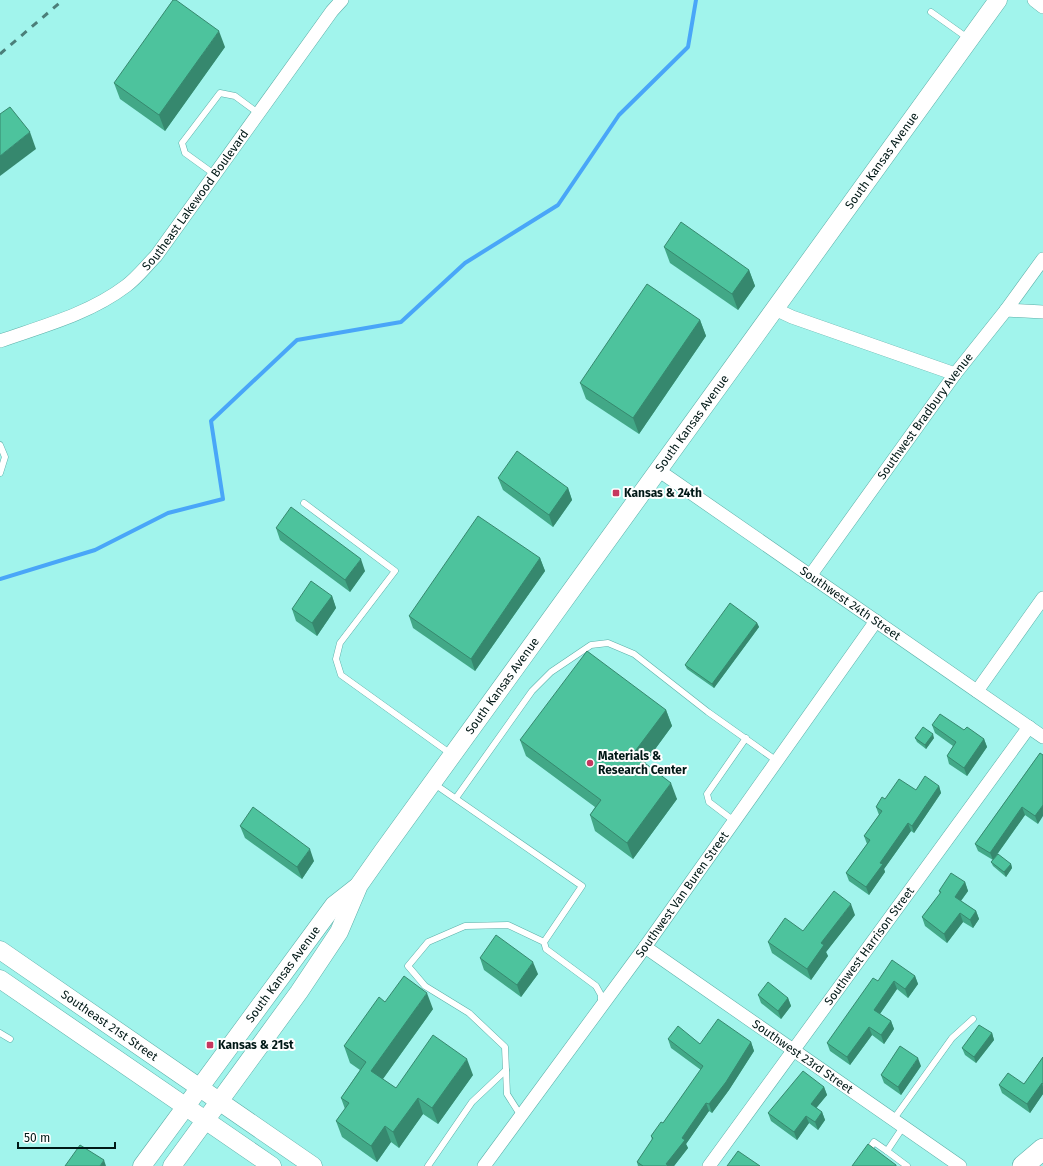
<svg xmlns="http://www.w3.org/2000/svg" width="1043" height="1166" viewBox="0 0 1043 1166" font-family="'Fira Sans',sans-serif">
	<style>
		.lines { fill: none; stroke-linecap: round; stroke-linejoin: round }
		.stream { stroke: #49a6f8; stroke-width: 4 }
		.lane-casing { stroke: #5cafa8; stroke-width: 7 }
		.street-casing { stroke: #5cafa8; stroke-width: 14 }
		.secondary-casing { stroke: #5cafa8; stroke-width: 19 }
		.primary-casing { stroke: #5cafa8; stroke-width: 22 }
		.lane { stroke: #fff; stroke-width: 6 }
		.street { stroke: #fff; stroke-width: 13 }
		.secondary { stroke: #fff; stroke-width: 18 }
		.primary { stroke: #fff; stroke-width: 21 }
		.rail { stroke: #4b7e79; stroke-width: 3; stroke-dasharray: 7 7; stroke-linecap: butt }
		.wall { fill: #42a887 }
		.shaded-wall { fill: #36886e }
		.building { fill: #4dc39d; stroke: #36886e }
		.poi-dot { fill: #c6375f; stroke: #fff; stroke-width: 1.5 }
		.labels { text-anchor: middle; dominant-baseline: central; stroke-width: 4; stroke-linejoin: round; paint-order: stroke }
		.street-label { font-size: 12px; fill: #001816; stroke: #fff }
		.poi-label { font-size: 12px; font-weight: bold; fill: #001816; stroke: #fff; text-anchor: start }
	</style>
	<rect width="100%" height="100%" fill="#a1f4ec"/>
	<g class="lines">
		<path class="stream" d="M0 579 95 550 168 513 223 499 211 421 297 340 401 322 465 263 558 205 619 115 688 47 696 0"/>
		<defs>
			<g id="lane">
				<path d="M931 12 969 39"/>
				<path d="M214 174 185 153 182 143 220 93 235 96 258 113"/>
				<path d="M0 445 5 457 0 473"/>
				<path d="M304 503 395 571 340 643 336 659 341 675 451 754"/>
				<path d="M433 783 582 886 544 942 546 949 596 986 601 995V1004"/>
				<path d="M456 798 532 691 551 672 591 645 608 643 634 654 708 712 777 761"/>
				<path d="M734 821 709 802 707 794 746 738"/>
				<path d="M0 1033 10 1039"/>
				<path d="M521 1116 507 1094 505 1047 469 1013 425 986 408 966 428 942 465 926 508 925 544 942"/>
				<path d="M893 1120 952 1038 973 1019"/>
				<path d="M903 1127 887 1151 907 1166"/>
				<path d="M428 1166 472 1102 506 1070"/>
				<path d="M858 1166 874 1142 887 1151"/>
			</g>
			<g id="street">
				<path d="M1034 0 1043 7"/>
				<path d="M775 309 792 317 955 374"/>
				<path d="M1006 310 1043 312"/>
				<path id="s1" d="M0 341C43 326 89 314 126 286 137 278 146 266 156 256L332 11 342 0"/>
				<path id="s2" d="M658 470 1043 737"/>
				<path id="s3" d="M810 576 955 374 1006 310 1043 259"/>
				<path d="M977 691 1043 598"/>
				<path id="s4" d="M645 947 960 1166"/>
				<path id="s5" d="M484 1166 645 947 876 621"/>
				<path id="s6" d="M709 1166 1029 727"/>
			</g>
			<g id="secondary">
				<path id="s7" d="M0 950 313 1166"/>
				<path d="M0 979 272 1166"/>
				<path id="s8" d="M142 1166 334 905 357 887"/>
				<path id="s9" d="M172 1166 299 992 339 932 359 885 383 851 998 0"/>
			</g>
			<path id="primary" d="M1023 1166 1043 1149"/>
		</defs>
		<use href="#lane" class="lane-casing"/>
		<use href="#street" class="street-casing"/>
		<use href="#secondary" class="secondary-casing"/>
		<use href="#primary" class="primary-casing"/>
		<use href="#lane" class="lane"/>
		<use href="#street" class="street"/>
		<use href="#secondary" class="secondary"/>
		<use href="#primary" class="primary"/>
		<path class="rail" d="M0 54 63 0"/>
	</g>
	<g class="wall">
		<path d="M225 47 165 131 120 99 114 83Z"/>
		<path d="M664 247 749 270 755 286 738 310 670 263Z"/>
		<path d="M700 320 706 336 639 434 586 399 580 383Z"/>
		<path d="M498 478 568 488 572 500 553 527 503 490Z"/>
		<path d="M276 528 365 571 350 592 280 540Z"/>
		<path d="M540 558 545 571 475 671 413 628 409 616Z"/>
		<path d="M332 596 336 608 317 636 296 621 292 609Z"/>
		<path d="M757 623 759 627 714 688 687 669 685 665Z"/>
		<path d="M666 710 672 726 645 763 677 799 633 859 595 831 590 815 595 807 526 756 520 740Z"/>
		<path d="M932 725 984 739 987 747 967 776 949 764 947 756 953 746 935 733Z"/>
		<path d="M915 738H934L926 749 917 742Z"/>
		<path d="M1040 753 1038 824 1025 815 996 856 1011 864 1012 868 1006 877 993 866 991 862 993 860 978 851 975 844Z"/>
		<path d="M939 786 941 793 914 833 911 831 884 869 885 872 869 895 849 881 846 873 867 844 864 836 879 815 876 807 885 799 916 790Z"/>
		<path d="M240 826 314 861 302 879 245 838Z"/>
		<path d="M965 882 968 891 961 901 976 911 979 919 973 928 963 922 947 943 925 926 922 917 940 894 939 891Z"/>
		<path d="M855 915 826 952 828 956 811 980 772 953 768 942Z"/>
		<path d="M480 958 538 974 521 997 484 970Z"/>
		<path d="M915 976 918 984 908 998 897 989 880 1014 891 1021 894 1029 884 1044 872 1035 850 1065 830 1051 827 1043 878 981Z"/>
		<path d="M758 995 788 998 791 1006 781 1019 761 1003Z"/>
		<path d="M385 1002 433 1009 383 1079 396 1088 473 1075 438 1124 423 1114 399 1148 391 1142 377 1162 342 1137 336 1121 345 1109 341 1098 360 1070 350 1063 344 1046Z"/>
		<path d="M992 1033 994 1040 976 1063 965 1055 962 1048Z"/>
		<path d="M668 1039 700 1044 751 1042 754 1051 729 1090 712 1113 709 1111 686 1144 688 1148 674 1166H638L637 1162 652 1140 651 1136 663 1123 701 1070 671 1048Z"/>
		<path d="M1043 1057V1094L1030 1113 1002 1093 999 1085 1024 1084Z"/>
		<path d="M921 1066 901 1095 884 1083 881 1075Z"/>
		<path d="M824 1087 827 1095 816 1108 822 1112 825 1120 818 1130 809 1123 797 1140 771 1121 768 1113Z"/>
	</g>
	<g class="shaded-wall">
		<path d="M219 31 225 47 165 131 159 115Z"/>
		<path d="M30 132 36 149 0 176V156Z"/>
		<path d="M749 270 755 286 738 310 732 294Z"/>
		<path d="M700 320 706 336 639 434 633 418Z"/>
		<path d="M568 488 572 500 553 527 549 515Z"/>
		<path d="M540 558 545 571 475 671 471 659Z"/>
		<path d="M361 559 365 571 350 592 345 580Z"/>
		<path d="M332 596 336 608 317 636 312 623Z"/>
		<path d="M757 623 759 627 714 688 712 684Z"/>
		<path d="M666 710 672 726 639 771 633 754Z"/>
		<path d="M933 734 934 738 926 749 925 745Z"/>
		<path d="M984 739 987 747 967 776 964 768Z"/>
		<path d="M671 783 677 799 633 859 627 843Z"/>
		<path d="M939 786 941 793 914 833 912 826Z"/>
		<path d="M1043 805V816L1038 824 1035 816Z"/>
		<path d="M1022 807 1025 815 993 860 990 853Z"/>
		<path d="M908 823 911 831 884 869 885 872 869 895 866 887 880 863Z"/>
		<path d="M310 849 314 861 302 879 297 867Z"/>
		<path d="M1011 864 1012 868 1006 877 1004 872Z"/>
		<path d="M965 882 968 891 957 906 955 897Z"/>
		<path d="M851 904 855 915 826 952 828 956 811 980 807 969 821 943Z"/>
		<path d="M976 911 979 919 973 928 970 920Z"/>
		<path d="M960 913 963 922 947 943 944 934Z"/>
		<path d="M533 962 538 974 521 997 517 985Z"/>
		<path d="M915 976 918 984 908 998 905 989Z"/>
		<path d="M894 981 897 989 877 1018 874 1010Z"/>
		<path d="M427 993 433 1009 377 1087 371 1071Z"/>
		<path d="M788 998 791 1006 781 1019 778 1011Z"/>
		<path d="M891 1021 894 1029 884 1044 881 1035Z"/>
		<path d="M869 1027 872 1035 850 1065 847 1057Z"/>
		<path d="M992 1033 994 1040 976 1063 974 1057Z"/>
		<path d="M751 1042 754 1051 729 1090 712 1113 709 1104Z"/>
		<path d="M918 1058 921 1066 901 1095 898 1087Z"/>
		<path d="M467 1059 473 1075 438 1124 432 1108Z"/>
		<path d="M1042 1083 1043 1087V1094L1030 1113 1027 1104Z"/>
		<path d="M824 1087 827 1095 813 1112 811 1104Z"/>
		<path d="M418 1098 423 1114 399 1148 393 1132Z"/>
		<path d="M706 1103 709 1111 686 1144 688 1148 674 1166H667L666 1164 682 1138Z"/>
		<path d="M822 1112 825 1120 818 1130 815 1122Z"/>
		<path d="M806 1116 809 1123 797 1140 794 1132Z"/>
		<path d="M385 1126 391 1142 377 1162 371 1146Z"/>
		<path d="M104 1160 106 1166H100Z"/>
	</g>
	<g class="building">
		<path d="M173 0H176L219 31 159 115 114 83Z"/>
		<path d="M10 107 30 132 0 156V114Z"/>
		<path d="M681 222 749 270 732 294 664 247Z"/>
		<path d="M647 284 700 320 633 418 580 383Z"/>
		<path d="M517 451 568 488 549 515 498 478Z"/>
		<path d="M291 507 361 559 345 580 276 528Z"/>
		<path d="M478 516 540 558 471 659 409 616Z"/>
		<path d="M311 581 332 596 312 623 292 609Z"/>
		<path d="M730 603 757 623 712 684 685 665Z"/>
		<path d="M587 651 666 710 633 754 671 783 627 843 590 815 601 800 520 740Z"/>
		<path d="M940 714 964 730 967 727 984 739 964 768 947 756 956 742 932 725Z"/>
		<path d="M923 727 933 734 925 745 915 738Z"/>
		<path d="M1040 753 1043 755V805L1035 816 1022 807 990 853 975 844Z"/>
		<path d="M925 776 939 786 912 826 908 823 880 863 883 864 866 887 846 873 870 840 864 836 882 811 876 807 882 797 885 799 899 779 916 790Z"/>
		<path d="M253 807 310 849 297 867 240 826Z"/>
		<path d="M998 854 1011 864 1004 872 991 862Z"/>
		<path d="M951 873 965 882 955 897 976 911 970 920 960 913 944 934 922 917 941 892 939 891Z"/>
		<path d="M834 891 851 904 821 943 824 945 807 969 768 942 785 918 803 931Z"/>
		<path d="M496 935 533 962 517 985 480 958Z"/>
		<path d="M892 960 915 976 905 989 894 981 874 1010 891 1021 881 1035 869 1027 847 1057 827 1043 873 978 878 981Z"/>
		<path d="M404 976 427 993 371 1071 396 1088 433 1035 467 1059 432 1108 418 1098 393 1132 385 1126 371 1146 336 1121 349 1103 341 1098 366 1062 344 1046 379 997 385 1002Z"/>
		<path d="M768 982 788 998 778 1011 758 995Z"/>
		<path d="M718 1019 751 1042 726 1082 709 1104 706 1103 682 1138 685 1140 666 1164 668 1165 667 1166H643L637 1162 653 1138 651 1136 661 1122 663 1123 703 1066 668 1039 678 1026 700 1044Z"/>
		<path d="M979 1025 992 1033 974 1057 962 1048Z"/>
		<path d="M900 1046 918 1058 898 1087 881 1075Z"/>
		<path d="M1043 1057V1084L1042 1083 1027 1104 999 1085 1008 1073 1024 1084Z"/>
		<path d="M803 1071 824 1087 811 1104 822 1112 815 1122 806 1116 794 1132 768 1113Z"/>
		<path d="M868 1144 896 1165V1166H852Z"/>
		<path d="M80 1145 104 1160 100 1166H65Z"/>
		<path d="M738 1151 760 1166H727Z"/>
	</g>
	<g class="poi-dot">
		<rect x="612" y="489" width="8" height="8" rx="2"/>
		<circle cx="590" cy="763" r="4"/>
		<rect x="206" y="1041" width="8" height="8" rx="2"/>
	</g>
	<g class="labels">
		<g class="street-label">
			<text stroke="none"><textPath href="#s9" startOffset="1232">South Kansas Avenue</textPath></text>
			<text stroke="none"><textPath href="#s1" startOffset="249">Southeast Lakewood Boulevard</textPath></text>
			<text stroke="none"><textPath href="#s3" startOffset="197">Southwest Bradbury Avenue</textPath></text>
			<text stroke="none"><textPath href="#s9" startOffset="908">South Kansas Avenue</textPath></text>
			<text stroke="none"><textPath href="#s2" startOffset="234">Southwest 24th Street</textPath></text>
			<text stroke="none"><textPath href="#s9" startOffset="584">South Kansas Avenue</textPath></text>
			<text stroke="none"><textPath href="#s5" startOffset="336">Southwest Van Buren Street</textPath></text>
			<text stroke="none"><textPath href="#s6" startOffset="272">Southwest Harrison Street</textPath></text>
			<text stroke="none"><textPath href="#s8" startOffset="238">South Kansas Avenue</textPath></text>
			<text stroke="none"><textPath href="#s7" startOffset="133">Southeast 21st Street</textPath></text>
			<text stroke="none"><textPath href="#s4" startOffset="192">Southwest 23rd Street</textPath></text>
		</g>
		<g class="poi-label">
			<text x="624" y="493">Kansas &amp; 24th</text>
			<text x="598" y="756">Materials &amp;<tspan x="598" dy="14">Research Center</tspan></text>
			<text x="218" y="1045">Kansas &amp; 21st</text>
		</g>
	</g>
	<path d="M18 1142v6h97v-6" fill="none" stroke="#001816" stroke-width="2"/>
	<text x="24" y="1142" font-size="12" fill="#001816" stroke="#ffffff" stroke-width="3" paint-order="stroke">50 m</text>
</svg>
